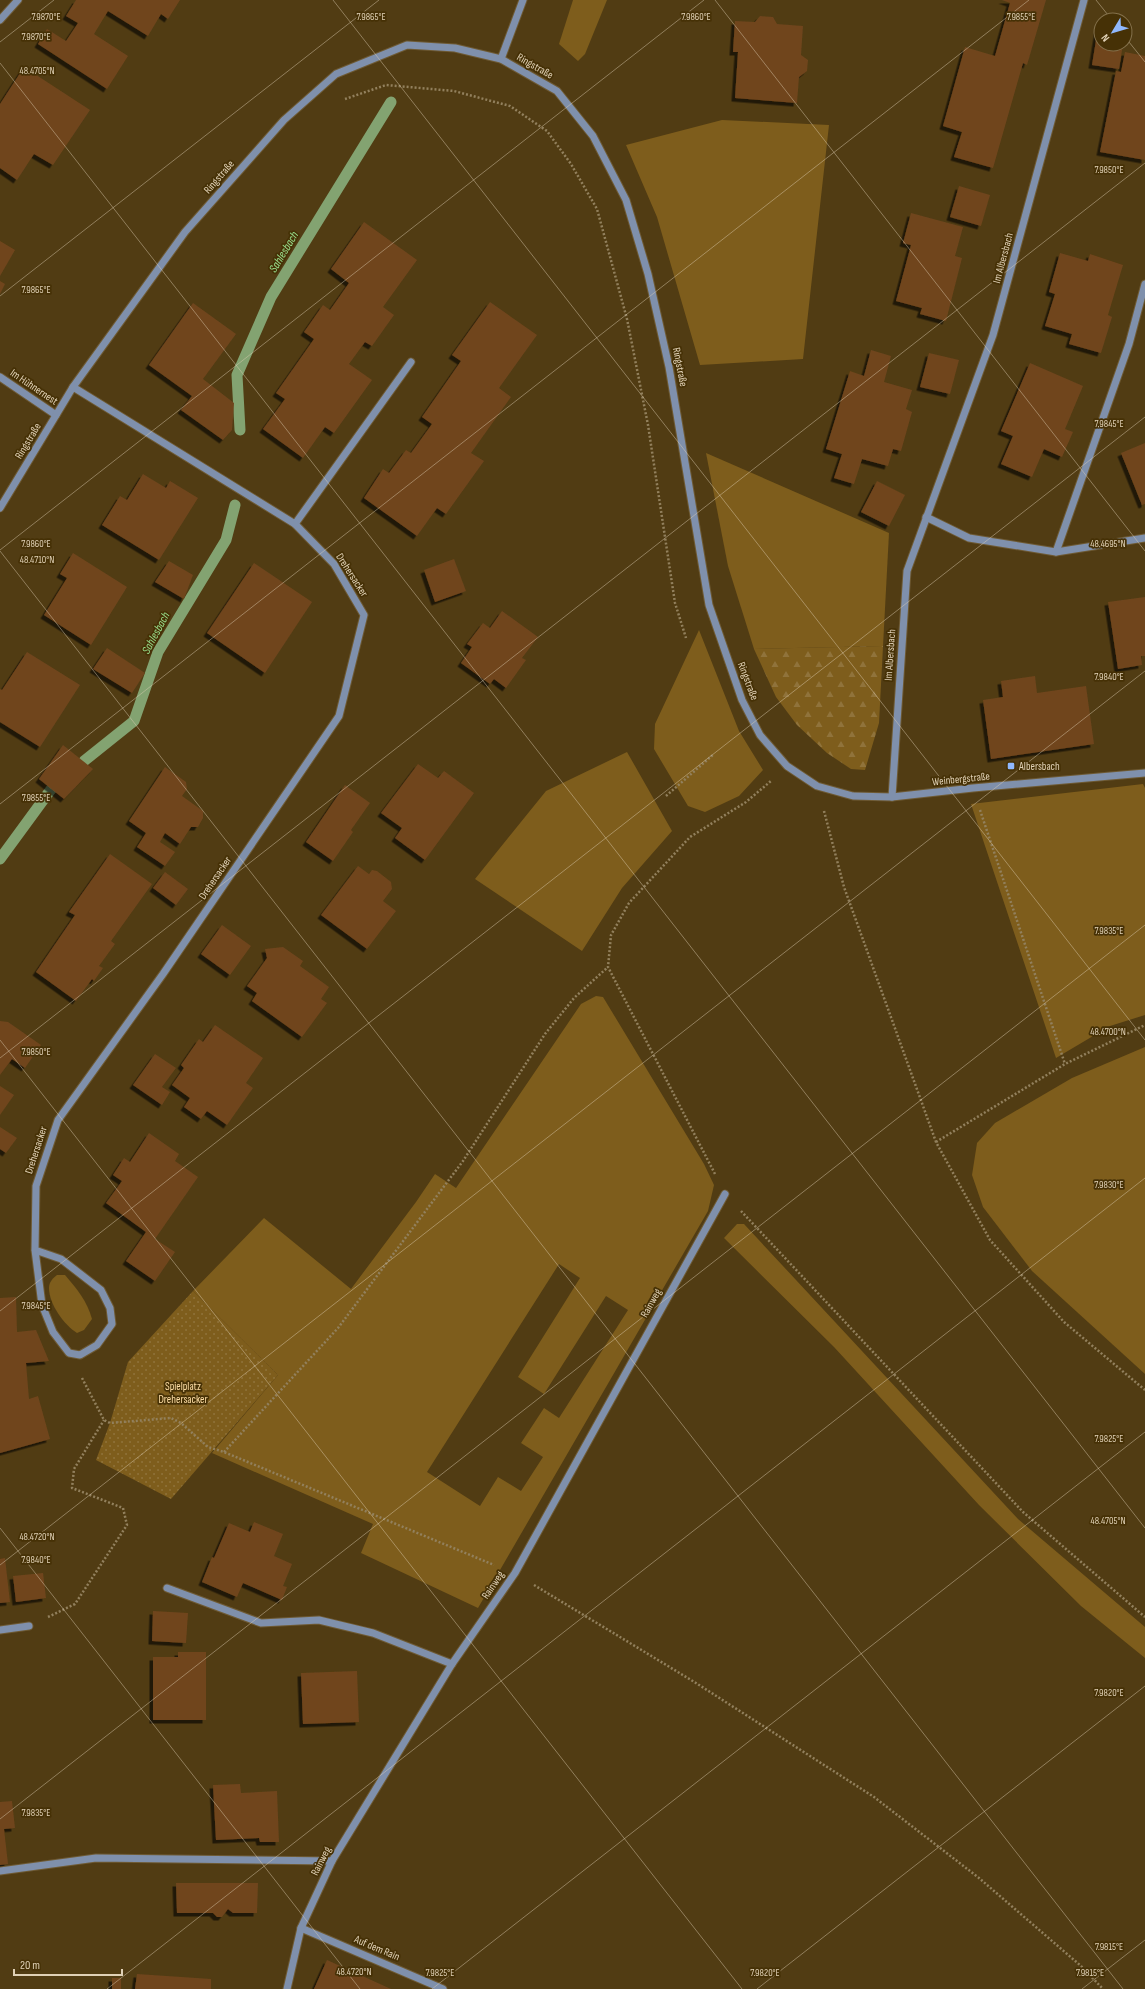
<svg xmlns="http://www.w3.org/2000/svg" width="1145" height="1989" viewBox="0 0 1145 1989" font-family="'Sofia Sans Condensed',sans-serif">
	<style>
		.grass { fill: #7e5d1c; fill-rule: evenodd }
		.forest { fill: url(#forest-firs) }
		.park { fill: url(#park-dots) }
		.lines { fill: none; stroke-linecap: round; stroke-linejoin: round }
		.stream { stroke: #83a371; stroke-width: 11 }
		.building { fill: #6f451d; filter: url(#shadow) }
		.minor-casing { stroke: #6e5a34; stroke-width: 9 }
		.path { stroke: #92805d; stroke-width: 2.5; stroke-dasharray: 2 2; stroke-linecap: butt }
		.minor { stroke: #7f90ac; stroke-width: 7 }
		.ticks { fill: none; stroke: #e0d1b6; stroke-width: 1; stroke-opacity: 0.45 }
		.poi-dot { fill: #90b8fd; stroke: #463106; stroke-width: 1.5 }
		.labels { text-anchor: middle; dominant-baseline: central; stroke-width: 3.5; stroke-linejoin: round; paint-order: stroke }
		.street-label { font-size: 11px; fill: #e0d1b6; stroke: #463106 }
		.poi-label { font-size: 11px; fill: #e0d1b6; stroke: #463106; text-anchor: start }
		.park-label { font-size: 11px; fill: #ffdfa7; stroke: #463106 }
		.water-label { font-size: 12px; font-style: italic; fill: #98df8c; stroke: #463106 }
		.ticks-label { font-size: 10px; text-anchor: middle; fill: #e0d1b6; stroke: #463106; stroke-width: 3.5; stroke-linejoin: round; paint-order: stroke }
	</style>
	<defs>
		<pattern id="forest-firs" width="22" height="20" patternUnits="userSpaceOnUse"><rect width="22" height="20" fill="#7e5d1c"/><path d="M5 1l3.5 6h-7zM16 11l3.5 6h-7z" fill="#90733b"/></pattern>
		<pattern id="park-dots" width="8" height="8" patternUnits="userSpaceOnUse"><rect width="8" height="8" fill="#7e5d1c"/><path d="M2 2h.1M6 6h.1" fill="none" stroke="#90733b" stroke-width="1.8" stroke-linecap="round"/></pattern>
		<filter id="shadow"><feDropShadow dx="-3.5" dy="3.5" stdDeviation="0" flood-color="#0009"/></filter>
	</defs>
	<rect width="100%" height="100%" fill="#513c13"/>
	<g class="grass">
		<path d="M573 0H607L585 54 578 61 559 44Z"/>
		<path d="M722 120 829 125 803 359 700 365 657 217 626 145Z"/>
		<path d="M706 453 889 533 883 646 754 649 728 566Z"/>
		<path d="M699 630 739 731 763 770 739 796 705 812 688 806 654 749 655 724Z"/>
		<path d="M627 752 672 831 622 888 582 951 475 879 546 791Z"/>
		<path d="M1143 784 1145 788V1015L1110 1026 1056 1058 971 804Z"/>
		<path d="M596 996 603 997 704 1164 714 1185 708 1211 478 1608 361 1553 373 1524 212 1453 278 1375 193 1291 264 1218 351 1289 416 1202 435 1174 456 1188 581 1004ZM559 1264 580 1278 518 1377 544 1394 606 1296 628 1310 559 1418 544 1408 521 1443 543 1457 521 1491 498 1477 480 1506 427 1472Z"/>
		<path d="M1145 1047V1374L1032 1271 983 1207 972 1175 977 1143 995 1123 1072 1078Z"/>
		<path d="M737 1224H744L1018 1519 1145 1627V1658L1081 1606 979 1505 834 1347 724 1238Z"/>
		<path d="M57 1275H65C77 1289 87 1301 92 1319L84 1330 77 1333C64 1325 49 1304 49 1288 49 1282 53 1278 57 1275Z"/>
	</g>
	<path class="forest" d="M883 646 879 723 865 770 851 769 827 753 797 725 776 697 754 649Z"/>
	<path class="park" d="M193 1291 278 1375 171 1499 96 1460 110 1423 128 1362Z"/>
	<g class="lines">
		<g class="stream">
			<path d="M240 430 237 375 271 297 391 102"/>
			<path d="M84 761 134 721 158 652 226 540 235 505"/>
			<path d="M0 859 52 788"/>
		</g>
	</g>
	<g class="building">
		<path d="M76 0H180L168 19 161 14 148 36 108 11 94 34 128 56 107 89 38 44 47 29 66 41 78 23 66 16Z"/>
		<path d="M1002 0H1046L1027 65 1023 63 993 168 954 157 962 132 943 126 965 47 995 56 1010 3Z"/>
		<path d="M760 16 773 17 777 24 803 26 801 55 808 60 807 71 799 77 797 103 735 98 738 52H733L735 21 755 22Z"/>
		<path d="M1098 28 1101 29V44H1123L1119 69 1092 65Z"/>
		<path d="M1125 52 1145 56V160L1100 152 1116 71 1121 72Z"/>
		<path d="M24 67 90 110 53 165 34 154 17 180 0 168V104Z"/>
		<path d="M959 186 990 195 981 226 950 217Z"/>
		<path d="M911 213 963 227 955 256 962 258 946 321 920 314 922 308 896 301 911 245 903 243Z"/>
		<path d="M364 222 417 260 383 307 394 315 372 346 365 342 349 364 372 380 334 433 325 427 303 458 263 429 285 399 276 393 314 339 304 332 323 305 330 310 349 283 331 269Z"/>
		<path d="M0 241 15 250 0 276Z"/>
		<path d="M1060 253 1088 261 1090 254 1123 265 1108 315 1112 317 1101 353 1069 344 1072 334 1045 326 1055 294 1049 292Z"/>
		<path d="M0 281 5 284 0 294Z"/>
		<path d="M490 302 537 335 499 388 511 397 471 453 484 461 446 514 437 508 417 536 364 498 383 469 389 473 406 450 411 453 432 424 422 417 461 361 452 355Z"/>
		<path d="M193 303 236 334 203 379 234 403 232 430 223 440 181 410 192 396 149 365Z"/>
		<path d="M871 350 891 356 884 382 912 390 906 409 912 412 901 451 893 449 888 466 862 459 854 484 834 478 842 454 826 449 850 371 864 376Z"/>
		<path d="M929 353 959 360 950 394 920 387Z"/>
		<path d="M1030 363 1083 386 1065 429 1073 432 1062 457 1044 449 1032 477 1001 464 1013 436 1001 431Z"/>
		<path d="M1145 443V504L1142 505 1121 453Z"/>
		<path d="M143 474 166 488 170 481 198 498 159 560 102 525 120 496 127 500Z"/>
		<path d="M877 481 905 495 889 526 861 512Z"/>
		<path d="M73 553 127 587 91 645 44 615 67 578 60 574Z"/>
		<path d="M454 559 466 591 435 602 424 570Z"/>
		<path d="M169 561 193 575 184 599 155 582Z"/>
		<path d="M254 563 312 602 265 673 207 633Z"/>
		<path d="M1145 597V656H1141L1142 665 1118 669 1108 602Z"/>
		<path d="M502 611 538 637 522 658 526 660 506 688 494 679 490 684 461 663 472 647 467 644 483 623 490 628Z"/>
		<path d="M107 648 145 673 132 693 93 669Z"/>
		<path d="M27 652 80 685 40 747 0 722V689L2 690Z"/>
		<path d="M1035 676 1037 693 1086 686 1094 744 991 759 983 700 1003 697 1001 681Z"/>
		<path d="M63 745 93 769 64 799 39 779Z"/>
		<path d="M418 764 438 778 444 771 474 793 425 860 395 838 402 828 381 813Z"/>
		<path d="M165 767 186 782 187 789 182 796 203 811V818L198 827H191L180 844 165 833 160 842 175 852 165 866 137 847 146 833 129 821Z"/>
		<path d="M345 785 370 803 351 830 353 832 333 861 306 842Z"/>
		<path d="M110 854 152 884 111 941 115 944 99 966 103 968 94 981 92 979 76 1001 36 972 75 915 69 912Z"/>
		<path d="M358 866 369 874 372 870 377 871 391 882 392 889 383 901 396 911 367 949 321 915Z"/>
		<path d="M165 872 188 889 176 905 153 888Z"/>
		<path d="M222 925 251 946 230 975 201 954Z"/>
		<path d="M283 947 303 961 300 966 329 987 321 999 327 1003 302 1037 252 1001 257 993 247 986 267 958 265 949Z"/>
		<path d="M0 1021 8 1022 41 1045 25 1068 12 1059 0 1075Z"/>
		<path d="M215 1025 263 1058 246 1083 253 1088 227 1125 207 1111 201 1119 184 1107 190 1098 172 1085 184 1068 181 1065 199 1039 203 1042Z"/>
		<path d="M155 1054 176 1068 162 1087 170 1092 162 1105 133 1085Z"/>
		<path d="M0 1086 14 1095 0 1115Z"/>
		<path d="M0 1127 17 1138 6 1153 0 1149Z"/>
		<path d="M149 1133 179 1154 175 1161 198 1177 155 1239 175 1252 155 1281 126 1261 146 1232 106 1203 122 1181 113 1175 124 1158 130 1162Z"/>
		<path d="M16 1297 17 1332 36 1330 49 1361 26 1363 29 1399 38 1396 50 1439 0 1453V1298Z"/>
		<path d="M254 1522 283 1534 274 1556 292 1564 283 1586 287 1587 282 1600 243 1583 237 1597 202 1582 212 1557 214 1558 229 1523 250 1532Z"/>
		<path d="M5 1558 10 1602 0 1603V1559Z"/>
		<path d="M43 1573 46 1598 16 1602 13 1576Z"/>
		<path d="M153 1611 188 1613 186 1643 152 1641Z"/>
		<path d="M178 1652H206V1720H153V1657H178Z"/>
		<path d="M357 1671 359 1722 303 1724 301 1673Z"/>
		<path d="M240 1784 241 1793 277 1791 279 1842H260L259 1838 216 1840 213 1785Z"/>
		<path d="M12 1801 15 1828 4 1829 8 1864 0 1865V1802Z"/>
		<path d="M176 1883H258L257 1913H233L228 1909 222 1917H217L213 1913H177Z"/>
		<path d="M327 1960 391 1989H314Z"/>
		<path d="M137 1974 211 1979V1989H135Z"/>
		<rect x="112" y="1978" width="9" height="11"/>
	</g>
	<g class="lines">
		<defs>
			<g id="minor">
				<path d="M0 20 18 0"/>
				<path d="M501 59 523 0"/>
				<path d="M0 377 56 415"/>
				<path d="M0 508 73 387 185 232 284 120 336 74 407 45 455 48 501 59 557 91 593 136 626 200 648 274 669 367 709 605 742 700 760 735 787 766 817 786 853 796 892 797 973 788 1145 773"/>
				<path d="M926 517 969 538 1056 552 1145 538"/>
				<path d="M295 524 411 362"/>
				<path d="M1056 552 1129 344 1145 284"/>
				<path d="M892 797 907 571 993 335 1084 0"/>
				<path d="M35 1250 61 1259 101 1290 110 1308 112 1324 97 1345 80 1355 69 1353 53 1332 42 1305 35 1250 36 1186 58 1120 163 974 339 716 364 615 334 564 295 524 73 387"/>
				<path d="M167 1588 261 1623 319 1620 373 1633 452 1664"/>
				<path d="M0 1630 29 1626"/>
				<path d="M0 1871 96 1858 332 1861"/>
				<path d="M301 1928 443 1989"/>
				<path d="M287 1989 301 1928 332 1861 452 1664 515 1573 725 1194"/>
			</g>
		</defs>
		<use href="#minor" class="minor-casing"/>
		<g class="path">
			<path d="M345 99 386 85 454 91 510 106 547 131 571 164 597 209 627 319 648 425 675 603 686 638"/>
			<path d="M666 796 714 754"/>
			<path d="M980 810 1065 1064"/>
			<path d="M824 811 844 887 936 1142 990 1240 1064 1322 1145 1390"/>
			<path d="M936 1142 1065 1064 1145 1025"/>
			<path d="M715 1174 608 967 611 935 629 903 690 837 746 802 771 781"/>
			<path d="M741 1211 1023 1512 1145 1617"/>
			<path d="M82 1378 104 1420 110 1423 171 1418 181 1423 208 1447 224 1452 494 1565"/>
			<path d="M224 1452 338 1328 463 1161 545 1034 574 998 608 967"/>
			<path d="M534 1585 696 1683 874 1797 979 1878 1081 1966 1103 1989"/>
			<path d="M48 1617 75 1604 127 1525 123 1508 72 1488 74 1469 104 1420"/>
		</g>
		<use href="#minor" class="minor"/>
	</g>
	<path class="ticks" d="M333 0 1145 1040M715 0 1145 551M1096 0 1112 20M1125 37 1145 62M0 42 54 0M0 63 1145 1528M0 296 379 0M0 550 704 0M0 551 1123 1989M0 804 1029 0M0 1040 742 1989M0 1058 1145 163M0 1311 1145 417M0 1528 360 1989M0 1565 1145 671M0 1819 1145 925M107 1989 1145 1178M432 1989 1145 1432M757 1989 1145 1686M1082 1989 1145 1940"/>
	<rect class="poi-dot" x="1007" y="762" width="8" height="8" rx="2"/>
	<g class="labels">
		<g class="street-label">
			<text transform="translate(535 66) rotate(30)">Ringstraße</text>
			<text transform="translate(219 177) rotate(-49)">Ringstraße</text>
			<text transform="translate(1003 258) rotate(-75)">Im Albersbach</text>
			<text transform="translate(680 367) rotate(79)">Ringstraße</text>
			<text transform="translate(34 387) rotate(34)">Im Hühnernest</text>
			<text transform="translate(28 441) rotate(-59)">Ringstraße</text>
			<text transform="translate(352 575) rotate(57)">Drehersacker</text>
			<text transform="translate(890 655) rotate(-86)">Im Albersbach</text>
			<text transform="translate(748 681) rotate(69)">Ringstraße</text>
			<text transform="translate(961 779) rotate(-6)">Weinbergstraße</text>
			<text transform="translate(215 878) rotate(-56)">Drehersacker</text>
			<text transform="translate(36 1150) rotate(-72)">Drehersacker</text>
			<text transform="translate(651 1303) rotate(-61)">Rainweg</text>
			<text transform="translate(493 1585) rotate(-56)">Rainweg</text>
			<text transform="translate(321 1861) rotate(-63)">Rainweg</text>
			<text transform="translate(377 1948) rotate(23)">Auf dem Rain</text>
		</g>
		<g class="poi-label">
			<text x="1019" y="766">Albersbach</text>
		</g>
		<g class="park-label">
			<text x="183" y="1386">Spielplatz<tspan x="183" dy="13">Drehersacker</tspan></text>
		</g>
		<g class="water-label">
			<text transform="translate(284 252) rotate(-59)">Sahlesbach</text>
			<text transform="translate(156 633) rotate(-62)">Sahlesbach</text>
		</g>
	</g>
	<g class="ticks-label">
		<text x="371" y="20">7.9865°E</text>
		<text x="696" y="20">7.9860°E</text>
		<text x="1021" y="20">7.9855°E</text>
		<text x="46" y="20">7.9870°E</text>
		<text x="36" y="40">7.9870°E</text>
		<text x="37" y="74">48.4705°N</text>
		<text x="1109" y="173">7.9850°E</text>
		<text x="36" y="293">7.9865°E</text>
		<text x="1109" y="427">7.9845°E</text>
		<text x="1108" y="547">48.4695°N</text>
		<text x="36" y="547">7.9860°E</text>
		<text x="37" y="563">48.4710°N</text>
		<text x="1109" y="680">7.9840°E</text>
		<text x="36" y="801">7.9855°E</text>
		<text x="1109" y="934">7.9835°E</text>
		<text x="1108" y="1035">48.4700°N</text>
		<text x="36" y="1055">7.9850°E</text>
		<text x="1109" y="1188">7.9830°E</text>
		<text x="36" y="1309">7.9845°E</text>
		<text x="1109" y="1442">7.9825°E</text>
		<text x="1108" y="1524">48.4705°N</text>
		<text x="37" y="1540">48.4720°N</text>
		<text x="36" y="1563">7.9840°E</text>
		<text x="1109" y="1696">7.9820°E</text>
		<text x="36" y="1816">7.9835°E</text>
		<text x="1109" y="1950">7.9815°E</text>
		<text x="354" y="1975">48.4720°N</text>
		<text x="440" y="1976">7.9825°E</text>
		<text x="765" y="1976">7.9820°E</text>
		<text x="1090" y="1976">7.9815°E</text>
	</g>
	<g transform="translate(1113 32) rotate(232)"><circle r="19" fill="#463106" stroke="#84714c"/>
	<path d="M0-3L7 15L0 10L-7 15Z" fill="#90b8fd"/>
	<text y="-6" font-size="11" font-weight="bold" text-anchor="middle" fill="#e0d1b6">N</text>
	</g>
	<path d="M14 1969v6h108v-6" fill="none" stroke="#e0d1b6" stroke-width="2"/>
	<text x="20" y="1969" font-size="12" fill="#e0d1b6" stroke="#463106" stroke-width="3" paint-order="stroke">20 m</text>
</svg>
